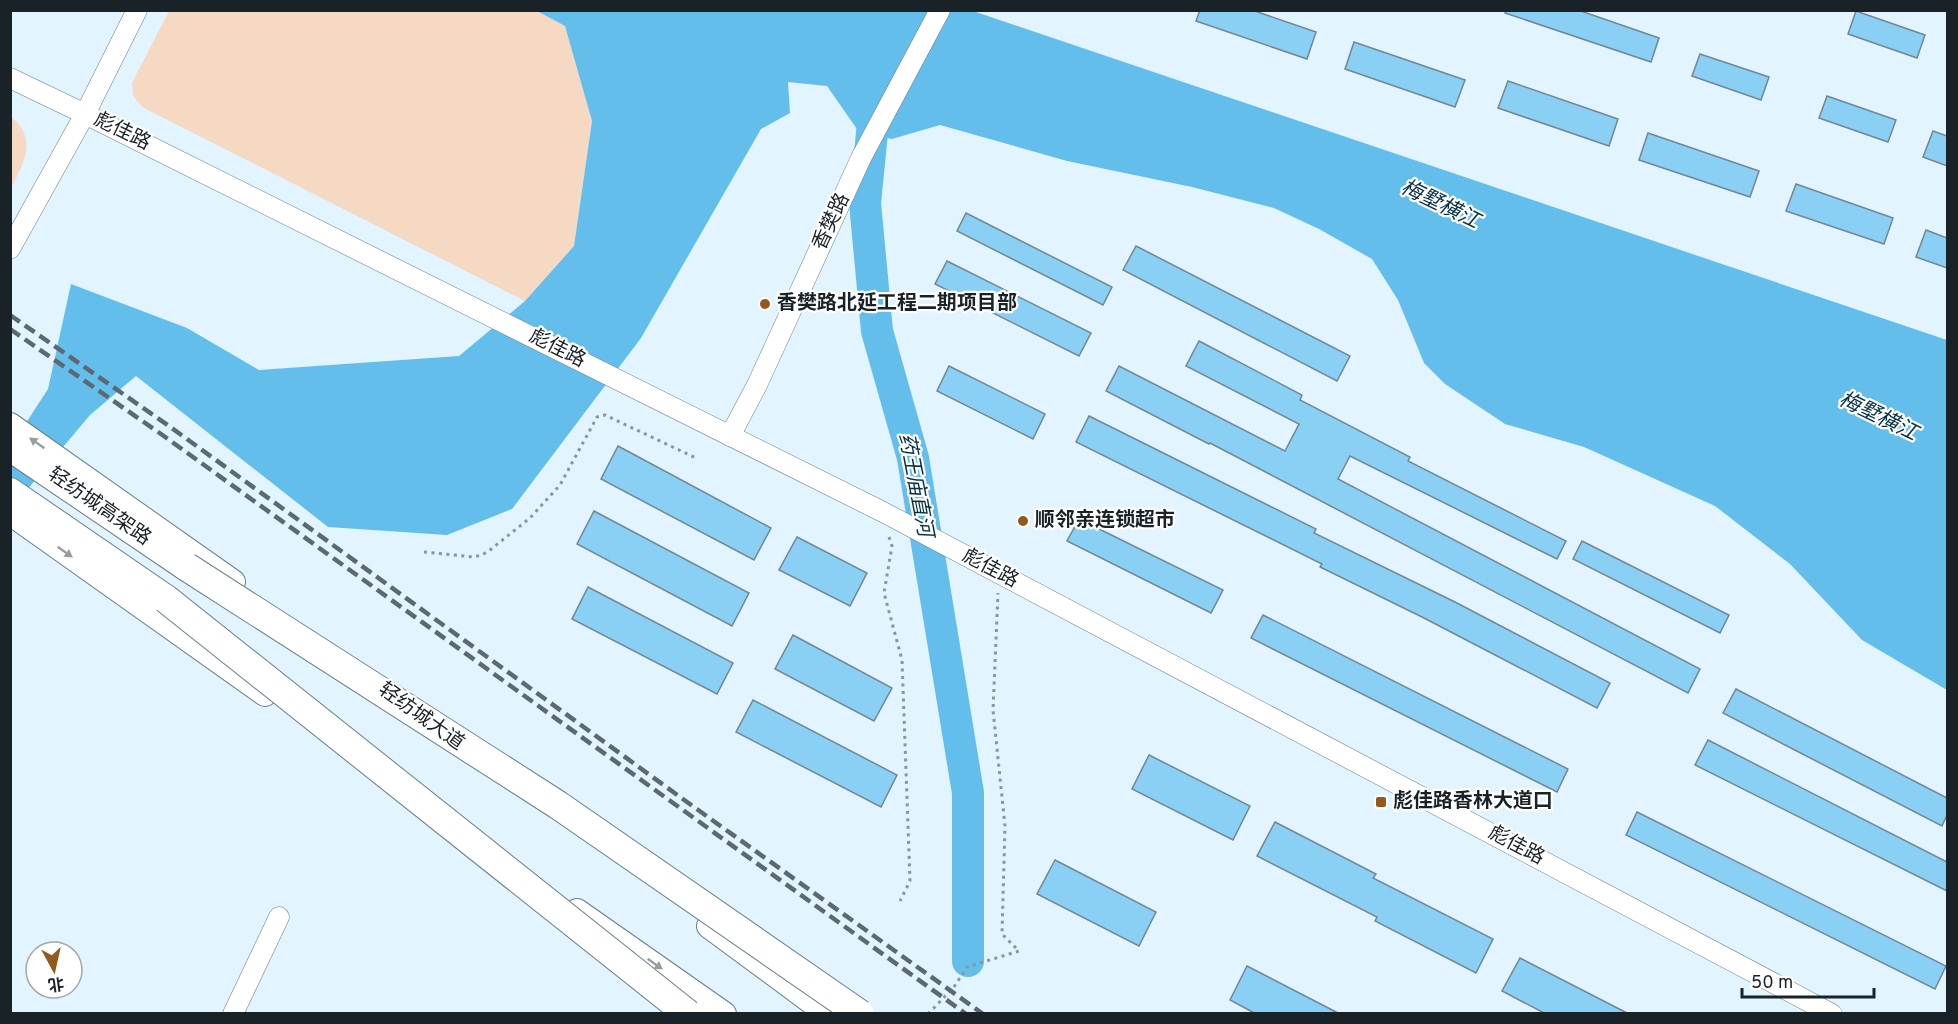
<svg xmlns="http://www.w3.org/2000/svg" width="1958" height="1024" viewBox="0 0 1958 1024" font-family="Overpass,'Noto Sans SC',sans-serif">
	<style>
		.green { fill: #f5d9c2 }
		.water { fill: #63beec }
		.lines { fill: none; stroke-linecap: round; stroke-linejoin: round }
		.river { stroke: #63beec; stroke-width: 32 }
		.building { fill: #8acff4; stroke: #718793; stroke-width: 1.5 }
		.minor-casing { stroke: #687e8a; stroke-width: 21 }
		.major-casing { stroke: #687e8a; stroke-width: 26 }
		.highway-casing { stroke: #687e8a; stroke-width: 30 }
		.path { stroke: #88969e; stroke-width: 3; stroke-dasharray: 3 4.5; stroke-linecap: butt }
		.minor { stroke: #fff; stroke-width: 20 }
		.major { stroke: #fff; stroke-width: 24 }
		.highway { stroke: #fff; stroke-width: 28 }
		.rail { stroke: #5c6970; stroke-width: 4.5; stroke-dasharray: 12 6; stroke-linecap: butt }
		.highway-bridge-casing { stroke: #687e8a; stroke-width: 30; stroke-linecap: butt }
		.highway-bridge { stroke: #fff; stroke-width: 28 }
		.oneway { fill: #989c9e }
		.poi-dot { fill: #96591c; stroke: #fff; stroke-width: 2 }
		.labels { text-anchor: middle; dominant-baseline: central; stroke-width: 4.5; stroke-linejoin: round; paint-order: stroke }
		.street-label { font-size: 20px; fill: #192227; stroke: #fff }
		.poi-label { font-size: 20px; font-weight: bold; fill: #192227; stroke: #fff; text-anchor: start }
		.water-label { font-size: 21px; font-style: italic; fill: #073144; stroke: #fff }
	</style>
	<rect width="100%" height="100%" fill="#e1f4ff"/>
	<g class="green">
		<path d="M169 11H537L565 26 592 121 574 246 525 301 142 107 133 95 132 83Z"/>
		<path d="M11 117C38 138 24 163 11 188Z"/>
	</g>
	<path class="water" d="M537 11H973L1947 340V690L1862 640 1790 564 1715 506 1584 447 1505 424 1445 384 1424 363 1398 300 1372 259 1319 229 1274 208 1192 187 1067 161 940 125 892 139 859 132 827 86 788 82 790 113 761 129 641 338 512 509 447 535 328 527 136 376 90 415 11 509V446L48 389 71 284 187 328 259 370 459 356 525 301 574 246 592 121 565 26Z"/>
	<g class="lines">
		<path class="river" d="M873 123 865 203 877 331 913 458 968 793V961"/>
	</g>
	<g class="building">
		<path d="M1200 10H1252L1316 32 1307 59 1196 21Z"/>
		<path d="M1506 10H1578L1659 38 1651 62 1505 13Z"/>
		<path d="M1856 11 1925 35 1917 58 1848 34Z"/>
		<path d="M1354 42 1465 80 1455 107 1345 69Z"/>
		<path d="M1700 54 1769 77 1761 100 1692 76Z"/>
		<path d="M1508 81 1618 119 1609 146 1498 108Z"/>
		<path d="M1827 96 1896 120 1888 142 1819 118Z"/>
		<path d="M1933 131 1947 136V166L1923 157Z"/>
		<path d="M1648 133 1759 171 1750 197 1639 160Z"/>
		<path d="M1796 184 1893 218 1884 244 1786 211Z"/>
		<path d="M966 213 1112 287 1103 305 957 231Z"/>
		<path d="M1926 230 1947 238V268L1916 257Z"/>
		<path d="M1136 246 1350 356 1337 381 1123 270Z"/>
		<path d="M947 261 1091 333 1079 356 935 284Z"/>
		<path d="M1199 341 1302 395 1300 400 1410 457 1408 461 1566 541 1557 559 1350 456 1338 479 1700 669 1688 693 1210 443 1209 444 1106 391 1119 366 1285 451 1299 424 1186 366Z"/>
		<path d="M949 366 1045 414 1033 439 937 391Z"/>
		<path d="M1089 416 1316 529 1314 533 1455 602 1610 683 1597 708 1424 618 1320 567 1322 564 1076 442Z"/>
		<path d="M618 446 771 528 754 560 601 479Z"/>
		<path d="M594 511 749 593 732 626 577 544Z"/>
		<path d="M1079 519 1223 590 1211 613 1067 541Z"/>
		<path d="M797 537 867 573 850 606 779 570Z"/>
		<path d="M1582 541 1729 615 1720 633 1573 559Z"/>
		<path d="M588 587 733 663 717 694 572 619Z"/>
		<path d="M1263 615 1568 769 1557 792 1251 638Z"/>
		<path d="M793 635 892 688 874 721 775 669Z"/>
		<path d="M1736 689 1947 798V815L1942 826 1723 713Z"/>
		<path d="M753 700 897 775 881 807 736 732Z"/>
		<path d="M1708 740 1947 862V891L1695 765Z"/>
		<path d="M1149 755 1250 806 1233 840 1132 789Z"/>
		<path d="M1637 812 1946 966 1935 989 1626 835Z"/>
		<path d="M1275 822 1376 874 1373 878 1493 939 1476 973 1375 921 1377 917 1257 856Z"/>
		<path d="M1055 860 1156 912 1139 946 1037 894Z"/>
		<path d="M1520 958 1629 1014H1546L1502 991Z"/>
		<path d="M1247 966 1340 1014H1256L1230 1000Z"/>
	</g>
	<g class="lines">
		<defs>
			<g id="minor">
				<path d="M10 78 85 114 883 512 1832 1014"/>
				<path d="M10 249 85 114 137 10"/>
				<path d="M730 436 757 385 861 158 940 10"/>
				<path d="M233 1014 279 917"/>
			</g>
			<g id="major">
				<path d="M10 425 233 582"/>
				<path d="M10 513 265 694"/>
				<path d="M577 911 724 1014"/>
				<path d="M709 926 828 1014"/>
			</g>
			<g id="highway">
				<path d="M10 447 187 567"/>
				<path d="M10 492 166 599"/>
			</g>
		</defs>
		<use href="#minor" class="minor-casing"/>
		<use href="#major" class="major-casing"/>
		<use href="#highway" class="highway-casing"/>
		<g class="path">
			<path d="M889 537 892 546 884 593 902 660 910 881 900 901"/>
			<path d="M424 552 473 557 482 555 490 550 530 518 560 485 597 417 605 415 698 459"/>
			<path d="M928 1014 954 987 967 967 1019 951 1002 934 1005 826 993 710 998 593"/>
		</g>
		<use href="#minor" class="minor"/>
		<use href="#major" class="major"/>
		<use href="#highway" class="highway"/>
		<g class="rail">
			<path d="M10 315 169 426 687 802 983 1014"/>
			<path d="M10 329 161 434 966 1014"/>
		</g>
		<defs>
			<g id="highway-bridge">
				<path d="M187 567 558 805 860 1014"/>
				<path d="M166 599 688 1014"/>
			</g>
		</defs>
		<use href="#highway-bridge" class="highway-bridge-casing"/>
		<use href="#highway-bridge" class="highway-bridge"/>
	</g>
	<defs><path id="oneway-solid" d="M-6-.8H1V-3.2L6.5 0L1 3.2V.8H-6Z" transform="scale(1.5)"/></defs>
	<g class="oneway">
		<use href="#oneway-solid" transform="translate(37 443) rotate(-145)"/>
		<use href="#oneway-solid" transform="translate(65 552) rotate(35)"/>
		<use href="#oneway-solid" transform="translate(655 964) rotate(35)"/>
	</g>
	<g class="poi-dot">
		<circle cx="765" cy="304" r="6"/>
		<circle cx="1023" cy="521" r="6"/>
		<rect x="1375" y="796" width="12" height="12" rx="3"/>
	</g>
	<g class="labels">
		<g class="street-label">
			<text transform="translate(122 132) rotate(26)">彪佳路</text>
			<text transform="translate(832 222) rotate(-65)">香樊路</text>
			<text transform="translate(557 349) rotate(27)">彪佳路</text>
			<text transform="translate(99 507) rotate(35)">轻纺城高架路</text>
			<text transform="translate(990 569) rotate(28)">彪佳路</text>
			<text transform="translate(421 717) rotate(36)">轻纺城大道</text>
			<text transform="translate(1516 846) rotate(28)">彪佳路</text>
		</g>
		<g class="poi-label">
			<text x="777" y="304">香樊路北延工程二期项目部</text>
			<text x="1035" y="521">顺邻亲连锁超市</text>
			<text x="1393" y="802">彪佳路香林大道口</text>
		</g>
		<g class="water-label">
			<text transform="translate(1440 205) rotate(26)">梅墅横江</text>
			<text transform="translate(1878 417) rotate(26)">梅墅横江</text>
			<text transform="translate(915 485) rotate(79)">药王庙直河</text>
		</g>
	</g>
	<rect width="1958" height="1024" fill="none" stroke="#192227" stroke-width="24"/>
	<g transform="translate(54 970) rotate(172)"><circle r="28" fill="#ffffff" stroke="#a3a7a9" stroke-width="1.5"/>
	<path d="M0-4.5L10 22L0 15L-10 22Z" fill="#96591c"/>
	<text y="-9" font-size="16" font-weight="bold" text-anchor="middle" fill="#192227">北</text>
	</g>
	<path d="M1742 988v9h132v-9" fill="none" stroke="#192227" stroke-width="3"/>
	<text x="1751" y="988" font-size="18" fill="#192227" stroke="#ffffff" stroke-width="4.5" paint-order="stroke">50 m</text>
</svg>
